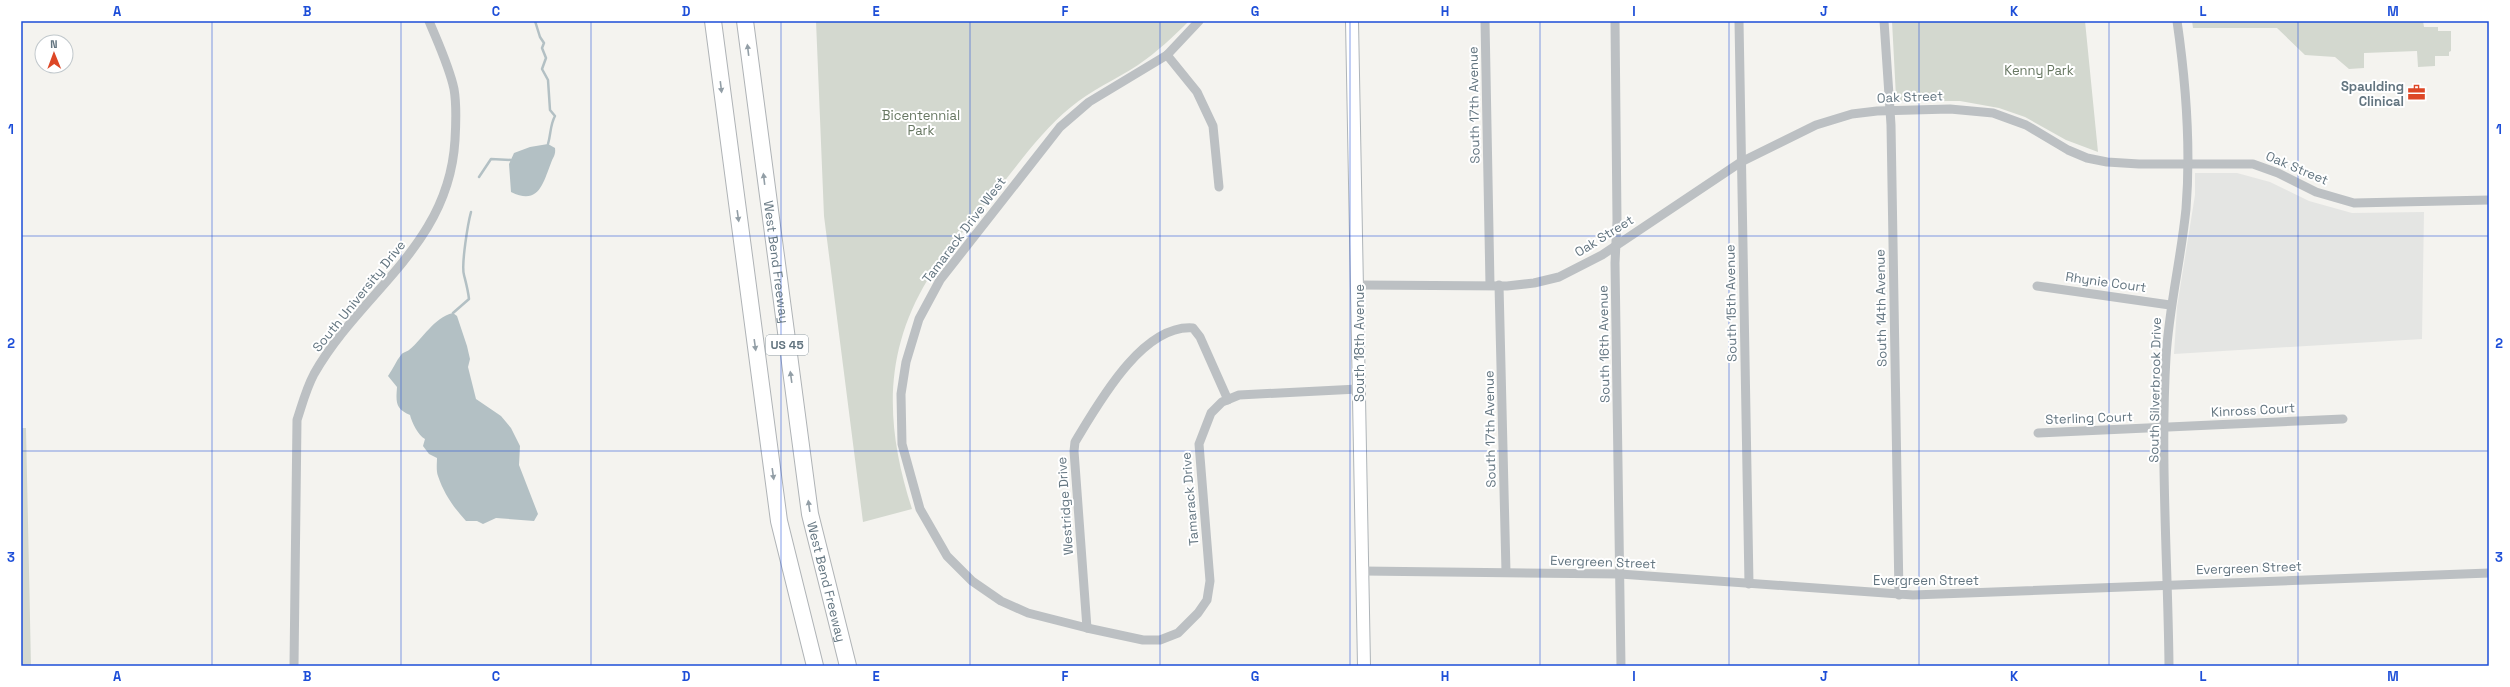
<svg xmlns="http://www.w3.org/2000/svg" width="2510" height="687" viewBox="0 0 2510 687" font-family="'Space Grotesk',sans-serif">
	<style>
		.built { fill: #e4e5e3 }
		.green { fill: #d3d8cf }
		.water { fill: #b3c0c4 }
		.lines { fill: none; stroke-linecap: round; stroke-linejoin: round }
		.stream { stroke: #b3c0c4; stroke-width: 2.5 }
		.secondary-casing { stroke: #aeb4b8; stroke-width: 14 }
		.highway-casing { stroke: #afb3b6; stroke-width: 18 }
		.street { stroke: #bcc0c3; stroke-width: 9 }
		.secondary { stroke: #fff; stroke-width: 12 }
		.highway { stroke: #fff; stroke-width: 16 }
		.oneway { fill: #929ea6 }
		.grid { fill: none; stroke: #1d4ed8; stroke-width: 1; stroke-opacity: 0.55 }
		.labels { text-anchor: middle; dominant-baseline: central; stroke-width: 4; stroke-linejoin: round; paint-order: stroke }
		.shield { fill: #fff; stroke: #929ea6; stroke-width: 1 }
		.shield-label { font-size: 12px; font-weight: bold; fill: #637580 }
		.park-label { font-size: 13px; fill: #677762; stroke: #fff }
		.poi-label { font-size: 13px; font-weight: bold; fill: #637580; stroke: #fff; text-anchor: end }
		.street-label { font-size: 13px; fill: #637580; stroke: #fff }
		.neatline { fill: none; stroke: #1d4ed8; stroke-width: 1.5 }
		.grid-label { font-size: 13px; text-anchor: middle; font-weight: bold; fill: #1d4ed8 }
	</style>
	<rect width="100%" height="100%" fill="#f4f3ef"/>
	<path class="built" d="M2195 173H2237L2270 182 2309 201 2352 213 2424 212 2422 339 2174 354 2177 307 2195 195Z"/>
	<g class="green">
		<path d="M816 21H1189C1173 37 1157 52 1138 65 1115 80 1091 90 1071 107 1039 133 1016 168 990 199 969 225 946 250 928 279 882 355 886 428 912 509L863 522 824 216Z"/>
		<path d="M1892 21H2085L2098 152 2066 140 2025 117 1999 108 1960 101H1898L1896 97Z"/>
		<path d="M2192 21H2423L2424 27H2438V31H2451V51L2449 52V56H2435V66L2418 67 2417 51 2364 53V68L2349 69 2335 57 2305 55 2277 28H2193Z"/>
		<path d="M21 428H26L31 666H21Z"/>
	</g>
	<g class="water">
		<path d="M548 144 555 148C556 155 553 157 551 163 543 183 539 206 511 192L509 164 514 153 530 147Z"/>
		<path d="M453 313 457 316 467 346 470 359 468 367 476 399 501 416 511 428 520 446 519 465 538 514 534 521 496 518 483 524 477 521H466C454 508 444 494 438 476 436 471 437 463 437 458L429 454 423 446 425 439C418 435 412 423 410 415 395 409 396 402 397 387L388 376C393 369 396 361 401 355 403 352 406 352 409 350 424 338 433 318 453 313Z"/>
	</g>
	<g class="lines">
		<g class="stream">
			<path d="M535 21 540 37 544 43 542 48 546 58 542 69 548 80 550 110 555 116C550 125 551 134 548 144"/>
			<path d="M479 177 491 159 511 160"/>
			<path d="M453 313 469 299C468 290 466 283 464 275 461 265 468 223 471 212"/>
		</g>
		<defs>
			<path id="secondary" d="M1352 21C1357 236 1361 451 1364 666"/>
			<g id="highway">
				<path d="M713 21 779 521 815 666"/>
				<path id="s1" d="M745 21 810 514 848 666"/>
			</g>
		</defs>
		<use href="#secondary" class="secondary-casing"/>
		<use href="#highway" class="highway-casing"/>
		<g class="street">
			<path d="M1199 21 1167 55 1089 102 1060 127 940 280 919 319 906 362 901 394 902 444 920 509 947 556 972 581 1001 601 1028 613 1087 628 1143 640H1160L1178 633 1198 613 1207 600 1210 581 1199 444 1211 413 1222 402 1239 395 1358 389"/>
			<path d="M1485 21 1490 285"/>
			<path d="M1615 21 1617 221 1615 263 1621 666"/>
			<path d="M1739 21 1749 584"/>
			<path d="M1884 21 1891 125 1899 595"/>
			<path d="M1167 55 1197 92 1213 126 1219 187"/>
			<path d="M1359 285 1507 286 1534 283 1559 277 1602 255 1741 162 1816 125 1852 114 1877 111 1950 109 1993 113 2026 125 2068 150 2087 158 2107 162 2139 164H2253L2278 173 2316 192 2354 203 2489 200"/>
			<path d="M1499 285 1506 572"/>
			<path d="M2037 286 2170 305"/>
			<path d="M2038 433 2343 419"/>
			<path d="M1363 571 1620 574 1913 595 2489 573"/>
			<path d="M1087 628 1074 451 1075 442C1098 404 1142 324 1193 328L1200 337 1228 400"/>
			<path d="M294 666 297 420C302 405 306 389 314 374 361 291 449 246 455 140 456 123 457 106 454 89 449 66 438 43 429 21"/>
			<path d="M2169 666C2168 564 2160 459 2166 357 2169 307 2181 259 2186 209 2191 147 2186 83 2177 21"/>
		</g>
		<use href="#secondary" class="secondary"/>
		<use href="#highway" class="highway"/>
	</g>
	<defs><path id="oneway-solid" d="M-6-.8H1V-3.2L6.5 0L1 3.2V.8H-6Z"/></defs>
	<g class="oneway">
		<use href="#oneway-solid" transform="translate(748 50) rotate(-97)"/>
		<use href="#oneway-solid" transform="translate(721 87) rotate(83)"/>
		<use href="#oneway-solid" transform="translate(764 179) rotate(-97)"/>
		<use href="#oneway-solid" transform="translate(738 216) rotate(82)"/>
		<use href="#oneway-solid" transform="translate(755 345) rotate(82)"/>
		<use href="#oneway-solid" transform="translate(791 377) rotate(-98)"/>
		<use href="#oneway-solid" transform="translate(773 474) rotate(82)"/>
		<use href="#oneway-solid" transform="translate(809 506) rotate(-98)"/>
	</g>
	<path class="grid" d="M212 21V666M401 21V666M591 21V666M781 21V666M970 21V666M1160 21V666M1350 21V666M1540 21V666M1729 21V666M1919 21V666M2109 21V666M2298 21V666M21 236H2489M21 451H2489"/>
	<defs>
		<symbol id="office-bare" viewBox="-9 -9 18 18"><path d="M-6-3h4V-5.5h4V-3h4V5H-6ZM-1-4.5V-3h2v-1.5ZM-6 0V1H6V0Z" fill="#dd4726" stroke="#fff" stroke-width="2.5" paint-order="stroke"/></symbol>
	</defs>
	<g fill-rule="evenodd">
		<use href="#office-bare" x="2404" y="80" width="25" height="25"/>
	</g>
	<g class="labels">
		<rect class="shield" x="766" y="335" width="42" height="20" rx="3"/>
		<g class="shield-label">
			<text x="787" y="345">US 45</text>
		</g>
		<g class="park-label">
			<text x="2039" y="70">Kenny Park</text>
			<text x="921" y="115">Bicentennial<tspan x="921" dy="15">Park</tspan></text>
		</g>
		<g class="poi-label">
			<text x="2404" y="86">Spaulding<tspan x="2404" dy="15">Clinical</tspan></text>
		</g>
		<g class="street-label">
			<text transform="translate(1910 97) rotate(-2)">Oak Street</text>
			<text transform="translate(1474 105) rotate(-91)">South 17th Avenue</text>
			<text transform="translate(2297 168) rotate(23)">Oak Street</text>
			<text transform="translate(964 230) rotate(-53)">Tamarack Drive West</text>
			<text transform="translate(1604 236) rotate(-32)">Oak Street</text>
			<text stroke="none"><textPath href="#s1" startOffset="243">West Bend Freeway</textPath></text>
			<text transform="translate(2106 282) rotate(8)">Rhynie Court</text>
			<text transform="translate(359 296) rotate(-51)">South University Drive</text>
			<text transform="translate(1731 303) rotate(-91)">South 15th Avenue</text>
			<text transform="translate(1881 308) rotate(-91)">South 14th Avenue</text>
			<text transform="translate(1359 343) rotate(-90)">South 18th Avenue</text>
			<text transform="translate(1604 344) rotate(-91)">South 16th Avenue</text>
			<text transform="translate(2155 390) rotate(-89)">South Silverbrook Drive</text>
			<text transform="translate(2253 410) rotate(-3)">Kinross Court</text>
			<text transform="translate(2089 418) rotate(-2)">Sterling Court</text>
			<text transform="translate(1490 429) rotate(-91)">South 17th Avenue</text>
			<text transform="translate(1190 499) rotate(-95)">Tamarack Drive</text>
			<text transform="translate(1065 506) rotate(-94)">Westridge Drive</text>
			<text transform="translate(1603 562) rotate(2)">Evergreen Street</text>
			<text transform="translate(2249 568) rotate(-2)">Evergreen Street</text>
			<text x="1926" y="580">Evergreen Street</text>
			<text stroke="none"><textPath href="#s1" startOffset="567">West Bend Freeway</textPath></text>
		</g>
	</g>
	<rect width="2510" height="687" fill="none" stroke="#ffffff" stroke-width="44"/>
	<g transform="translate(54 54) rotate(359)"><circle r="19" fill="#ffffff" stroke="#c1c8cc"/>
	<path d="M0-3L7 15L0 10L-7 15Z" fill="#dd4726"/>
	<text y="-6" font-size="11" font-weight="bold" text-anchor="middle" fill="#637580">N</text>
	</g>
	<rect x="22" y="22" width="2466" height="643" class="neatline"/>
	<g class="grid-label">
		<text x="117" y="16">A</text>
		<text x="307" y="16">B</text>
		<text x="496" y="16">C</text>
		<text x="686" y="16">D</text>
		<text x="876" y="16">E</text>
		<text x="1065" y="16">F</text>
		<text x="1255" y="16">G</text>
		<text x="1445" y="16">H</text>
		<text x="1634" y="16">I</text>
		<text x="1824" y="16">J</text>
		<text x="2014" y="16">K</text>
		<text x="2203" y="16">L</text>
		<text x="2393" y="16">M</text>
		<text x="11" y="134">1</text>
		<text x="2499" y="134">1</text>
		<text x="11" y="348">2</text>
		<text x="2499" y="348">2</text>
		<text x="11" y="562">3</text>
		<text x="2499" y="562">3</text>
		<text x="117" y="681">A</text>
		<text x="307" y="681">B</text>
		<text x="496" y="681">C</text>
		<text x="686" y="681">D</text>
		<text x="876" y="681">E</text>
		<text x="1065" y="681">F</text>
		<text x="1255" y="681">G</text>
		<text x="1445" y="681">H</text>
		<text x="1634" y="681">I</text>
		<text x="1824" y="681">J</text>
		<text x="2014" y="681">K</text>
		<text x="2203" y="681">L</text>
		<text x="2393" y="681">M</text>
	</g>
</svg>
